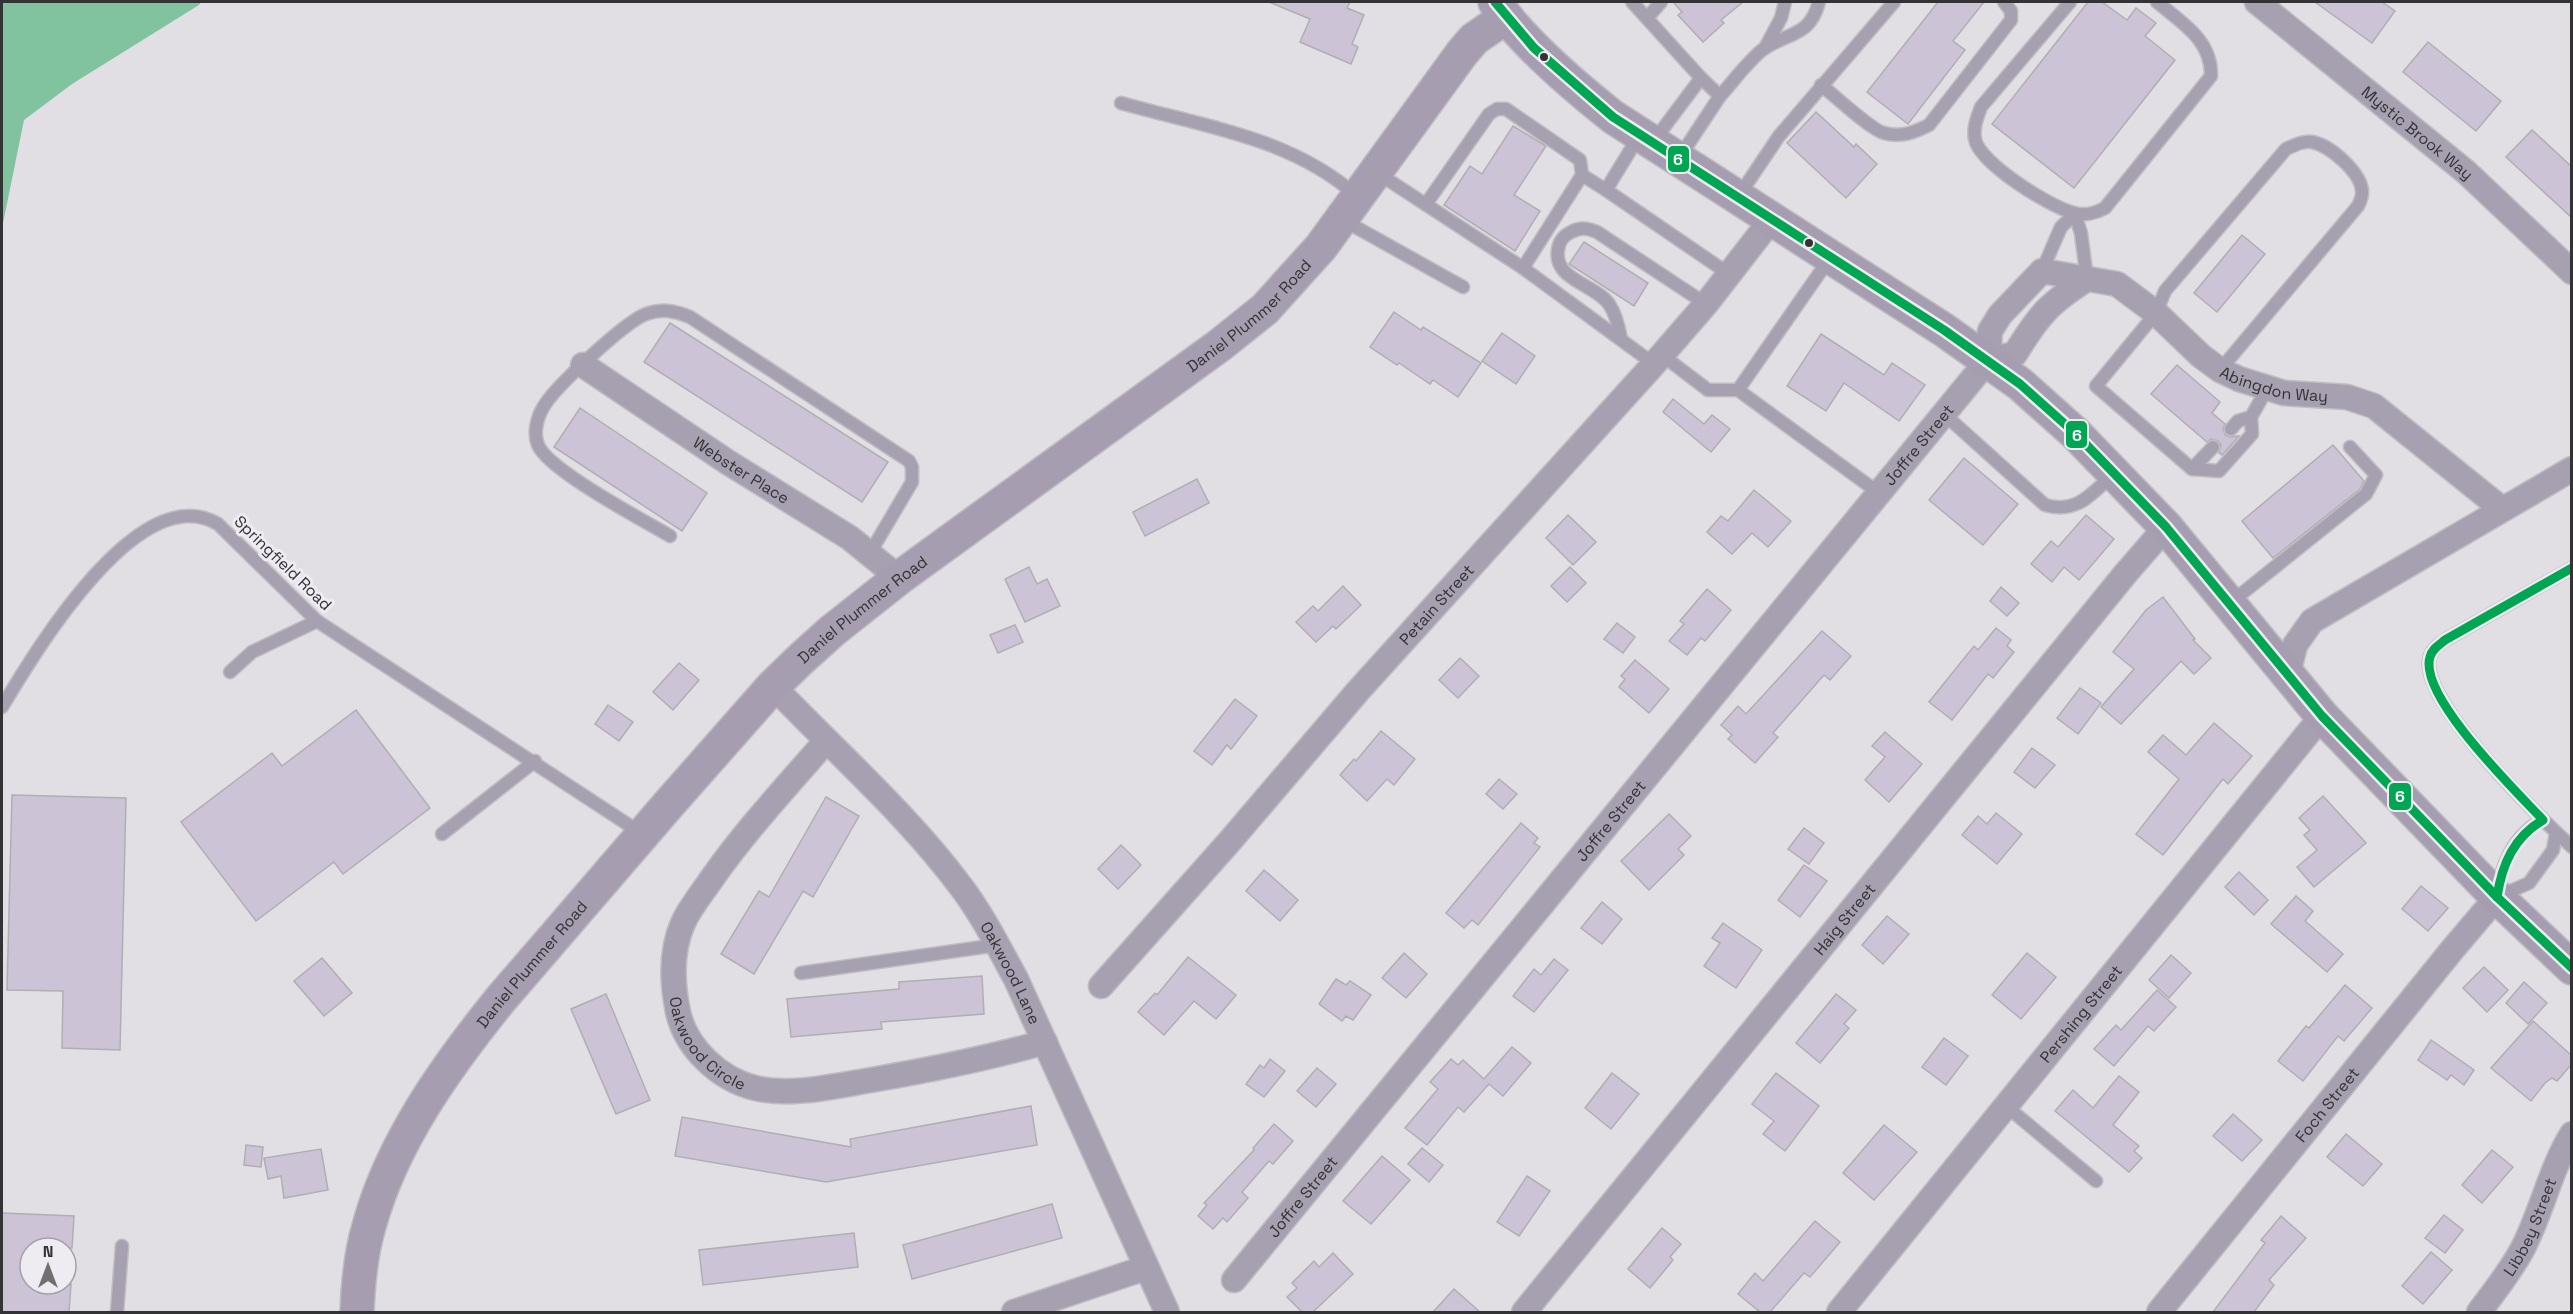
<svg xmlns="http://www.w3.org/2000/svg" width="2573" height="1314" viewBox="0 0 2573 1314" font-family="'Space Grotesk',sans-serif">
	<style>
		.water { fill: #81c39e }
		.building { fill: #ccc4d6; stroke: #b0aeb1; stroke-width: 1.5 }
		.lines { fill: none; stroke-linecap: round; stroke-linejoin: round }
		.lane-casing { stroke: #bebdc0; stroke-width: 15 }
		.street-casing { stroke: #bebdc0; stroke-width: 27 }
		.secondary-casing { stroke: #bebdc0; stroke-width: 36 }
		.lane { stroke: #a7a0b1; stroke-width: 12 }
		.street { stroke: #a7a0b1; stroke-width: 24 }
		.secondary { stroke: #a69eb0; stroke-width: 33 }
		.bus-1-casing { stroke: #eeebf2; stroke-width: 14 }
		.bus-1 { stroke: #00a651; stroke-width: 9 }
		.bus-dot { fill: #333235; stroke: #eeebf2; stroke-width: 2 }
		.labels { text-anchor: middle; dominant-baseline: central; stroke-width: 6; stroke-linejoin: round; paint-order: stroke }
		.street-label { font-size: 16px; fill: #333235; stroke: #eeebf2 }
		.line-badge { stroke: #eeebf2; stroke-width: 2 }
		.badge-label { font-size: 16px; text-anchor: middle; font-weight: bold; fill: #fff }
	</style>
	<rect width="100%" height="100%" fill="#e1dfe4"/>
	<path class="water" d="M2 2H201L199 5 72 84 24 120 2 228Z"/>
	<g class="building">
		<path d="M1269 2H1350L1347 8 1364 15 1352 44 1358 47 1351 64 1300 42 1310 19Z"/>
		<path d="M1673 2H1743L1721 20 1724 23 1703 42 1678 15 1682 12Z"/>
		<path d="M1938 2H1984L1953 41 1965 50 1908 124 1867 92Z"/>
		<path d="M2088 2H2102L2127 20 2136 8 2156 23 2145 36 2175 60 2074 188 1992 124Z"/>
		<path d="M2315 2H2382L2395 11 2372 43Z"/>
		<path d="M2428 42 2501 101 2476 131 2403 72Z"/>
		<path d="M1816 112 1854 147 1856 144 1877 164 1846 198 1787 143Z"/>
		<path d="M1513 126 1546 146 1514 195 1540 211 1515 251 1444 205 1470 166 1482 174Z"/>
		<path d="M2532 130 2571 166V217L2506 157Z"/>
		<path d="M2242 235 2265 254 2217 312 2194 293Z"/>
		<path d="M1584 242 1648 283 1634 306 1569 264Z"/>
		<path d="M1394 312 1421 330 1423 327 1481 363 1458 397 1433 380 1430 384 1399 363 1397 365 1370 347Z"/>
		<path d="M670 323 888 462 862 502 644 362Z"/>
		<path d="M1502 333 1535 356 1516 384 1482 361Z"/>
		<path d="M1821 334 1884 375 1892 363 1925 385 1899 421 1844 383 1826 411 1787 386Z"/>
		<path d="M2177 365 2220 402 2212 413 2225 424 2223 428 2225 435 2230 437 2239 436 2222 455 2219 453 2221 445 2218 441 2211 439 2207 442 2151 394Z"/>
		<path d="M1673 399 1704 424 1712 415 1730 429 1711 452 1663 412Z"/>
		<path d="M580 408 707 493 682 531 554 447Z"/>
		<path d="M2333 445 2364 481 2360 489 2273 558 2242 521Z"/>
		<path d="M1964 458 2018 504 1983 545 1929 500Z"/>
		<path d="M1197 479 1209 503 1145 536 1133 512Z"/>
		<path d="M1754 490 1791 521 1768 547 1752 533 1732 554 1707 532 1721 516 1728 521Z"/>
		<path d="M1568 515 1596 542 1573 565 1546 538Z"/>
		<path d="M2086 515 2114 539 2079 580 2064 567 2052 582 2031 564 2051 541 2058 547Z"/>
		<path d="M1029 567 1037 584 1047 579 1060 606 1025 622 1005 579Z"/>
		<path d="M1570 567 1586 583 1567 602 1551 586Z"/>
		<path d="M1343 586 1361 605 1336 629 1333 626 1316 642 1296 622 1313 606 1318 611Z"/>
		<path d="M2001 587 2019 603 2007 616 1990 601Z"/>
		<path d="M1707 589 1731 610 1705 641 1701 638 1687 655 1669 641 1684 624 1680 621Z"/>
		<path d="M2163 597 2195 639 2193 640 2211 658 2194 674 2181 661 2121 724 2101 707 2134 669 2113 652 2146 610Z"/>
		<path d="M1617 623 1635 637 1623 653 1604 639Z"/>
		<path d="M1015 625 1023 642 998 653 990 635Z"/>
		<path d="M1996 628 2011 640 2007 646 2014 652 1993 678 1988 674 1952 720 1929 702 1974 646 1978 650Z"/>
		<path d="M1822 631 1851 656 1830 680 1824 675 1773 733 1778 737 1755 763 1728 739 1732 735 1721 725 1738 706 1746 714Z"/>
		<path d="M1460 658 1479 676 1458 698 1439 680Z"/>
		<path d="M1635 660 1669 689 1649 713 1619 687 1625 679 1621 676Z"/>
		<path d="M679 663 699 680 673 710 653 692Z"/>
		<path d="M2080 688 2101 703 2078 734 2057 718Z"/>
		<path d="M1235 699 1257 716 1231 749 1227 745 1212 765 1194 751Z"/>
		<path d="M608 705 633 722 619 741 595 724Z"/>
		<path d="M356 710 430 808 343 874 334 862 256 921 181 822 272 753 282 766Z"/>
		<path d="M2214 723 2252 756 2228 784 2223 779 2163 855 2136 834 2179 779 2148 752 2163 735 2186 755Z"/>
		<path d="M1381 731 1415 759 1394 785 1387 779 1367 801 1340 775 1354 759 1356 761Z"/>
		<path d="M1885 732 1922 764 1889 802 1865 780 1885 757 1872 746Z"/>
		<path d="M2032 748 2055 765 2035 788 2014 772Z"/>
		<path d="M1499 779 1517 794 1503 809 1486 794Z"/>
		<path d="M12 795 126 798 120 1050 62 1048 63 991 7 990Z"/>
		<path d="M2323 796 2366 843 2314 887 2297 867 2317 850 2304 835 2310 830 2299 818Z"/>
		<path d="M826 797 859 816 813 897 803 891 754 974 721 954 759 891 769 897Z"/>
		<path d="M1996 813 2022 834 1997 864 1962 835 1978 816 1987 824Z"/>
		<path d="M1669 814 1691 836 1678 849 1684 855 1649 890 1621 861Z"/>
		<path d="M1521 823 1538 838 1534 843 1540 847 1478 925 1472 920 1464 928 1446 913Z"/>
		<path d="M1804 828 1824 843 1809 864 1788 849Z"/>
		<path d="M1121 845 1141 865 1118 889 1098 869Z"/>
		<path d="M1804 865 1827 881 1800 917 1778 900Z"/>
		<path d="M1264 870 1298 900 1280 921 1246 891Z"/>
		<path d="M2239 872 2268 900 2254 915 2225 887Z"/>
		<path d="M2421 886 2448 908 2428 931 2402 909Z"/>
		<path d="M2296 896 2313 911 2305 921 2343 954 2327 972 2271 924Z"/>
		<path d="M1602 902 1622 919 1602 944 1581 928Z"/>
		<path d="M1887 916 1909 934 1883 964 1862 945Z"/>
		<path d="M1723 923 1762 950 1736 988 1704 966 1720 943 1712 938Z"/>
		<path d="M1404 953 1427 974 1406 998 1382 978Z"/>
		<path d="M2027 953 2056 977 2021 1019 1992 995Z"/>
		<path d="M2171 955 2191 973 2169 998 2149 980Z"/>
		<path d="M1188 957 1236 995 1216 1019 1194 1001 1164 1035 1138 1012 1155 993 1157 995Z"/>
		<path d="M322 958 352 993 324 1016 294 981Z"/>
		<path d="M1554 959 1568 970 1534 1012 1513 996 1534 969 1541 975Z"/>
		<path d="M2484 967 2508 990 2487 1012 2463 988Z"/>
		<path d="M982 976 984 1014 881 1022 882 1029 791 1037 787 999 899 989V982Z"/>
		<path d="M1336 979 1346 985 1350 981 1371 995 1353 1020 1346 1016 1342 1021 1319 1004Z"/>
		<path d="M2524 982 2547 1003 2528 1024 2506 1003Z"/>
		<path d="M2345 985 2372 1008 2344 1041 2338 1036 2303 1081 2278 1061 2306 1026 2309 1028Z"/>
		<path d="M2157 990 2176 1007 2154 1031 2148 1026 2114 1066 2094 1049 2116 1025 2121 1030Z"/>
		<path d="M606 994 650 1100 616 1114 571 1009Z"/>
		<path d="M1836 994 1856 1010 1844 1024 1849 1028 1820 1063 1796 1043Z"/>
		<path d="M2533 1021 2571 1055V1065L2557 1081 2552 1078 2545 1083 2531 1101 2491 1068Z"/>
		<path d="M1944 1038 1968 1056 1946 1085 1922 1067Z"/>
		<path d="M2431 1040 2474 1070 2464 1085 2451 1075 2447 1080 2418 1060Z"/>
		<path d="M1512 1047 1531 1063 1503 1096 1489 1084 1464 1112 1458 1107 1427 1145 1405 1128 1438 1089 1430 1082 1451 1059 1458 1065 1463 1060 1484 1079Z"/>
		<path d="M1270 1059 1285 1071 1264 1097 1246 1084 1260 1065 1264 1068Z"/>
		<path d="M1317 1068 1336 1084 1316 1107 1297 1091Z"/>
		<path d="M1612 1073 1639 1094 1611 1129 1585 1108Z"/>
		<path d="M1776 1073 1819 1106 1785 1151 1763 1134 1774 1121 1752 1104Z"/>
		<path d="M2119 1076 2139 1092 2113 1125 2139 1146 2134 1151 2142 1158 2129 1172 2055 1111 2073 1090 2093 1108Z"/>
		<path d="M1031 1106 1037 1145 826 1182 675 1156 682 1117 851 1147 850 1139Z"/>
		<path d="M2233 1114 2262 1140 2242 1161 2213 1136Z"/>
		<path d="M1274 1124 1293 1141 1273 1164 1269 1161 1242 1192 1248 1198 1227 1222 1223 1218 1213 1229 1198 1216 1207 1205 1204 1203 1254 1150 1253 1148Z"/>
		<path d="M1884 1125 1917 1152 1874 1200 1843 1173Z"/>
		<path d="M2346 1134 2382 1164 2363 1186 2327 1157Z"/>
		<path d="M246 1145 263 1147 261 1167 244 1165Z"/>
		<path d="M1422 1148 1443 1165 1429 1182 1408 1164Z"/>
		<path d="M321 1149 328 1190 284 1198 281 1176 268 1179 264 1158Z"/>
		<path d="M2492 1150 2513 1167 2482 1203 2462 1185Z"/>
		<path d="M1382 1156 1410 1180 1371 1224 1343 1201Z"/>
		<path d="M1527 1176 1550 1191 1519 1236 1497 1222Z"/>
		<path d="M1052 1204 1062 1238 912 1279 903 1245Z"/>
		<path d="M2 1213 74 1216 72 1248H30V1284H71L69 1312H2Z"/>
		<path d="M2444 1215 2463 1230 2445 1253 2425 1238Z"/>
		<path d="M2281 1216 2306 1238 2269 1280 2274 1285 2254 1312H2213L2265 1243 2261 1240Z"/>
		<path d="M1815 1221 1840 1242 1810 1277 1804 1273 1770 1312H1760L1738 1294 1755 1273 1763 1281Z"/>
		<path d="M1662 1228 1681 1244 1670 1257 1673 1260 1650 1288 1628 1269Z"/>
		<path d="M854 1233 858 1267 703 1285 699 1250Z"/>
		<path d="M2431 1252 2452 1270 2423 1304 2402 1286Z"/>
		<path d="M1333 1253 1353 1274 1313 1312H1302L1287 1297 1297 1288 1292 1283 1314 1261 1319 1267Z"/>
		<path d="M1454 1289 1480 1312H1433Z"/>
	</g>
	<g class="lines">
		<defs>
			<g id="lane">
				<path d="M1632 2 1701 78 1720 96C1733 82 1750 58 1765 48 1790 32 1810 36 1819 2"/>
				<path d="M2070 2 1981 107C1977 118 1973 127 1975 139 1979 163 2050 207 2074 213 2084 216 2096 213 2105 208L2211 76C2212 40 2182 23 2157 2"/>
				<path d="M1647 18 1661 2"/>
				<path d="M1765 48 1781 18 1785 2"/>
				<path d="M1821 85C1834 95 1871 130 1884 133 1901 138 1915 132 1929 125L2011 20V11L2004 2"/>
				<path d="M1121 103C1205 127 1290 137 1357 196"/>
				<path d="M1639 136 1606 190 1729 274"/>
				<path d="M1653 142 1701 78"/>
				<path d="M1679 158 1720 96"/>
				<path d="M1376 172 1523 268"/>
				<path d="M1582 175 1606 190"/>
				<path d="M1738 197 1779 136 1894 2"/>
				<path d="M1426 204 1489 114 1497 109H1506L1580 160 1582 175 1523 268 1654 364"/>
				<path d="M2075 214 2081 233 2087 279"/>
				<path d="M1343 220 1463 287"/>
				<path d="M2042 271 2061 227 2075 214"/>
				<path d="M1621 339C1619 328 1616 314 1609 304 1595 284 1553 280 1558 250 1559 241 1563 236 1571 232 1581 227 1587 228 1597 232L1706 304"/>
				<path d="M1662 355 1708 390H1738L1879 493"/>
				<path d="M2220 370 2358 206C2360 202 2362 197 2362 193 2363 174 2330 145 2312 142 2302 141 2295 145 2286 149L2165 291 2156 313 2096 386 2192 469 2219 471 2252 434 2251 417 2267 389"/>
				<path d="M1738 390 1830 258"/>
				<path d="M1944 414 2045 505C2077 514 2092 494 2114 473"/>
				<path d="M2231 429 2238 421 2251 417"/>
				<path d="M2192 469 2213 447"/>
				<path d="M670 536C643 520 548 470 538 445 533 433 537 417 544 406 556 386 625 322 646 314 662 308 675 311 690 317L909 461 912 467V482L870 553"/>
				<path d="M2572 568 2445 640C2437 646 2430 651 2429 661 2424 705 2539 817 2572 847"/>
				<path d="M2230 603 2366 494 2376 475 2350 447"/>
				<path d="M230 672 252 652 317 621"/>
				<path d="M2 707C35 652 139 477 218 524L317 621 641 833"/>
				<path d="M2543 820C2514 834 2500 867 2497 897L2529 883 2553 850 2556 833"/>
				<path d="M442 834 535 761"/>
				<path d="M801 973 997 945"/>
				<path d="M2006 1106 2096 1181"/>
				<path d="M117 1312 122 1246"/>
			</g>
			<g id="street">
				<path id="s1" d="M2257 2 2466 172 2572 272"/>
				<path id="s2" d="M1988 360 1990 331 2000 315 2042 271 2117 284 2156 313 2201 356 2220 370 2239 379 2284 393 2347 397 2374 406 2502 509"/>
				<path d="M1988 360 2015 354C2039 315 2048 304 2087 279"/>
				<path id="s3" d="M583 365 729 463 850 538 899 578"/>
				<path d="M2288 675 2295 645 2312 621 2572 469"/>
				<path id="s4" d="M773 686C837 753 907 814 962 888 983 916 999 948 1016 979L1167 1312"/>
				<path id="s5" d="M826 741C787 786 747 829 713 877 703 892 690 907 683 923 671 950 672 983 678 1012 686 1048 719 1079 755 1088 793 1097 839 1085 877 1079 934 1069 989 1058 1045 1042"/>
				<path id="s6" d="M1101 986 1230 841 1358 691 1654 364 1706 304 1771 220"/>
				<path id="s7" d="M1234 1280 1988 360"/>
				<path d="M1014 1312 1145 1268"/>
				<path id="s8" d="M1524 1312 2126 573 2166 527"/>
				<path id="s9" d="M1839 1312 2322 716"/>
				<path id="s10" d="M2159 1312 2452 950 2497 897"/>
				<path id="s11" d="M2479 1312C2494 1292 2511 1271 2523 1248 2542 1211 2550 1170 2572 1134"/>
			</g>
			<g id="secondary">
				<path d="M1495 2C1523 43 1574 86 1613 117L1944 330 2020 384 2076 434 2166 527 2322 716 2497 897 2572 968"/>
				<path id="s12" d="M357 1312C358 1284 361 1253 369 1226 392 1142 446 1067 500 1000L668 805 773 686 802 658 832 631 899 578 1220 345 1265 309 1321 247 1462 53 1474 39 1506 17"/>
			</g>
		</defs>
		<use href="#lane" class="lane-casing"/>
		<use href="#street" class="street-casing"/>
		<use href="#secondary" class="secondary-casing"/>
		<use href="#lane" class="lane"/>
		<use href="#street" class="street"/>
		<use href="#secondary" class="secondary"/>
		<defs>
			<g id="bus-1">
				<path d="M1495 2 1534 48 1613 117 1944 330 2020 384 2076 434 2166 527 2322 716 2497 897 2572 968"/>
				<path d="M2497 897C2502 864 2514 837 2543 820 2517 792 2418 696 2430 657 2432 649 2439 645 2445 640L2572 568"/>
			</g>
		</defs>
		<use href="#bus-1" class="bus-1-casing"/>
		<use href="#bus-1" class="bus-1"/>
	</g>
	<g class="bus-dot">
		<circle cx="1544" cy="57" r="5"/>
		<circle cx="1809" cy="243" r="5"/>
	</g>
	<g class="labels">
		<g class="street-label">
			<text stroke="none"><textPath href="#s1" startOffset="207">Mystic Brook Way</textPath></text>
			<text stroke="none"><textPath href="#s12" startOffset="1370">Daniel Plummer Road</textPath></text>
			<text stroke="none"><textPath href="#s2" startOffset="376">Abingdon Way</textPath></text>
			<text stroke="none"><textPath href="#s7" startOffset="1080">Joffre Street</textPath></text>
			<text stroke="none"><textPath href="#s3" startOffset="190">Webster Place</textPath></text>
			<text transform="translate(283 563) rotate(44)">Springfield Road</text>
			<text stroke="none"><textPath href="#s6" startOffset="508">Petain Street</textPath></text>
			<text stroke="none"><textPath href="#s12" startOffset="884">Daniel Plummer Road</textPath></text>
			<text stroke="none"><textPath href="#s7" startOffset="594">Joffre Street</textPath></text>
			<text stroke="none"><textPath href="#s8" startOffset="507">Haig Street</textPath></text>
			<text stroke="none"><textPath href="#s12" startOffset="398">Daniel Plummer Road</textPath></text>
			<text stroke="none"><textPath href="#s4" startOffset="375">Oakwood Lane</textPath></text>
			<text stroke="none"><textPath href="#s9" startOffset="384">Pershing Street</textPath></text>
			<text stroke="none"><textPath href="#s5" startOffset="366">Oakwood Circle</textPath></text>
			<text stroke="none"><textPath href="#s10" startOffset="267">Foch Street</textPath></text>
			<text stroke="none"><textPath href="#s7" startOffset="108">Joffre Street</textPath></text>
			<text stroke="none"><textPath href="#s11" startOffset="100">Libbey Street</textPath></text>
		</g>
	</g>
	<g class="line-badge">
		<rect x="1667" y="145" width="23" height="28" rx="6" fill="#00a651"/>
		<rect x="2065" y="420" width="23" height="29" rx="6" fill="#00a651"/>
		<rect x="2388" y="782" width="24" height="29" rx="6" fill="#00a651"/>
	</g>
	<g class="badge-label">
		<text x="1678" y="165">6</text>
		<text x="2077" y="441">6</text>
		<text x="2400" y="802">6</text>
	</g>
	<rect width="2573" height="1314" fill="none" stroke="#333235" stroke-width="6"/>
	<g transform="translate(48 1266)"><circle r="28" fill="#eeebf2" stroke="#a3a1a6" stroke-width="1.5"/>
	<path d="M0-4.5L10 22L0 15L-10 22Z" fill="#706f72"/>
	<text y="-9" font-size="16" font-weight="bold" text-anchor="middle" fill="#333235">N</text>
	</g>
</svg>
